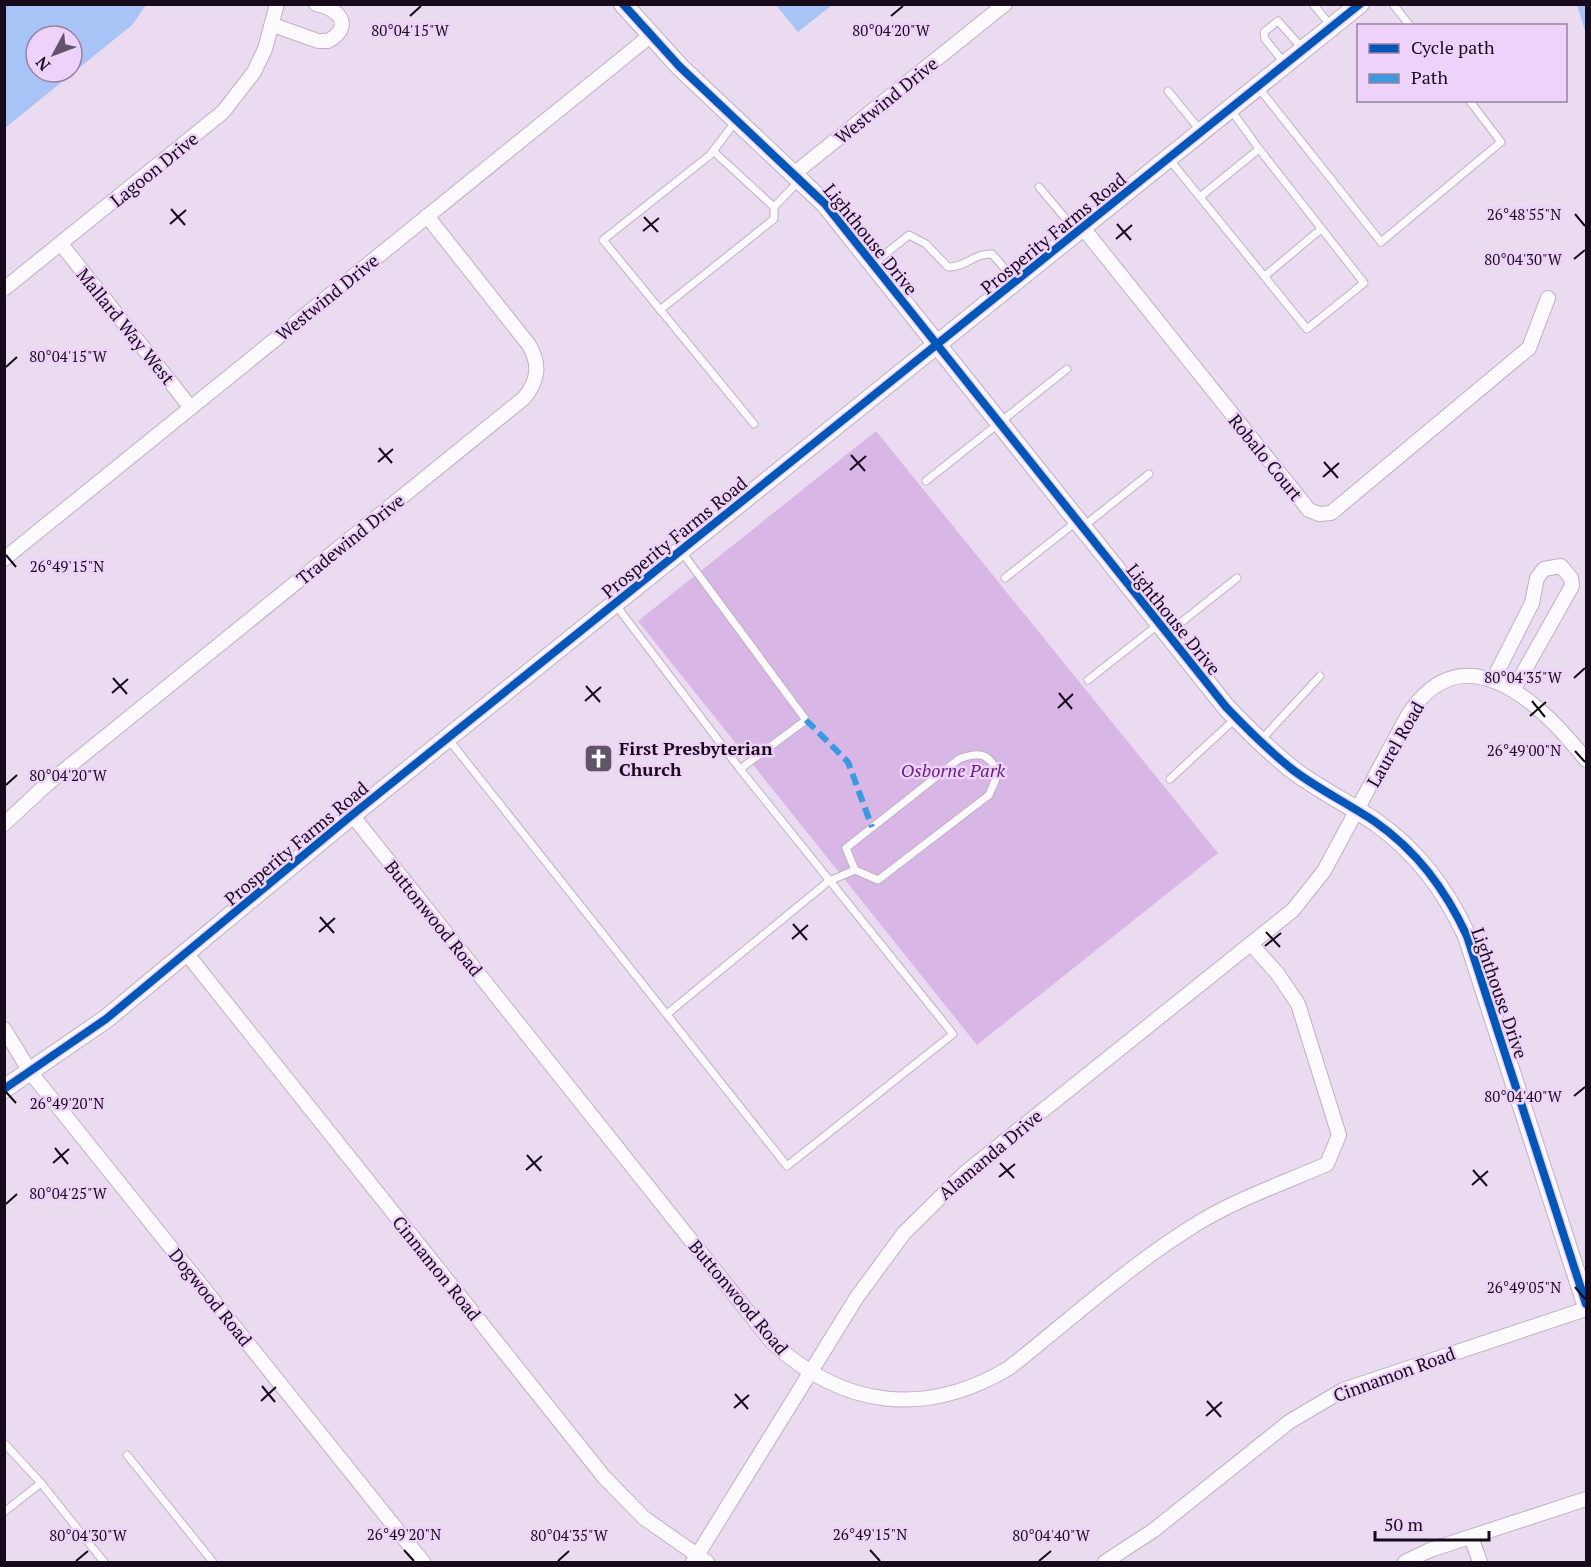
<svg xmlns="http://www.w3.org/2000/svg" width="1591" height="1567" viewBox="0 0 1591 1567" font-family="'PT Serif',serif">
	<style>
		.green { fill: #d8b6e5 }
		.water { fill: #a8c4f7; fill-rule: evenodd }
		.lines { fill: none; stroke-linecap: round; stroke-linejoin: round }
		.service-casing { stroke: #beb1c3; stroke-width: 9 }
		.minor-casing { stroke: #beb1c3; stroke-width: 16 }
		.tertiary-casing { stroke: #beb1c3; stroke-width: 20 }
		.service { stroke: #fcfafd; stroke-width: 7 }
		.minor { stroke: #fcfafd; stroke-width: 14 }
		.tertiary { stroke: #fcfafd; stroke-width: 18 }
		.quiet { stroke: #3b99df; stroke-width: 6; stroke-dasharray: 12 6; stroke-linecap: butt }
		.cycleway-casing { stroke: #eed2f9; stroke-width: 11 }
		.cycleway { stroke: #0057b8; stroke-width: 8 }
		.ticks { fill: none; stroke: #170b1b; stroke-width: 2 }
		.labels { text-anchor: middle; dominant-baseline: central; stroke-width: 5; stroke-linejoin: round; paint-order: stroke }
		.street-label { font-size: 18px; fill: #170b1b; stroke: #eed2f9 }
		.poi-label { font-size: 18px; font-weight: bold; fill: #170b1b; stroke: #eed2f9; text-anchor: start }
		.park-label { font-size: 18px; font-style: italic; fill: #6b2382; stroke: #eed2f9 }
		.ticks-label { font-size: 15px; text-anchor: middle; fill: #170b1b; stroke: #eed2f9; stroke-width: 5; stroke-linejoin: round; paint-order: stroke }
	</style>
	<rect width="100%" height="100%" fill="#eadbf0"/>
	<path class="green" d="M876 431 1218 853 977 1045 638 621Z"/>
	<g class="water">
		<path d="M5 4H146V5L132 25 5 128ZM36 36H72V72H36Z"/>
		<path d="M776 5H832L798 32Z"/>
		<path d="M1577 5H1586V34Z"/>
	</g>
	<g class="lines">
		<defs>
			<g id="service">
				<path d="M1313 4 1331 26"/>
				<path d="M1393 4 1410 26"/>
				<path d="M1285 64 1265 39 1264 32 1278 21 1302 48"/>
				<path d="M1258 87 1381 242 1501 142 1469 100"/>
				<path d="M1168 91 1200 130"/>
				<path d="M736 121 710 155 603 240 754 424"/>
				<path d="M713 151 774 207"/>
				<path d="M1169 159 1307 329 1364 283 1259 149"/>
				<path d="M1039 187 1076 231"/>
				<path d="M1200 197 1259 149 1231 110"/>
				<path d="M874 263 909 235 926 244 948 267C965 268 974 253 992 254L1014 279"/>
				<path d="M1265 276 1321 229"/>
				<path d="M660 310 774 219V207L799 181"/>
				<path d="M926 481 1067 369"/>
				<path d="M1084 526 1149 474"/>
				<path d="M681 551 806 720 740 769"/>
				<path d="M1005 578 1076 522"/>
				<path d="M1169 632 1237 578"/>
				<path d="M1088 680 1159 624"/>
				<path d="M449 740 787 1166 953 1034 740 769 615 604"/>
				<path d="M1261 740 1320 676"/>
				<path d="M1170 779 1236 718"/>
				<path d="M667 1014 829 881 855 870 878 880 989 795 998 774C990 753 979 751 959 759L846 848 855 870"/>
				<path d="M4 1443 41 1483 104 1562"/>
				<path d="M127 1455 213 1562"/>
				<path d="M4 1512 41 1483"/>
			</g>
			<g id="minor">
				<path d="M273 25 318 41H328C355 26 338 8 316 4"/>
				<path d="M795 173 1005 4"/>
				<path d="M1083 228 1309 510 1319 514 1331 513 1529 348 1548 298"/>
				<path d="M61 244 191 408"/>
				<path d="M4 289 223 112 254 72 265 49 277 4"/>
				<path d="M4 559 650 36"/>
				<path d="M1493 680 1532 603 1537 578 1544 569 1561 566 1571 578 1572 586 1514 689"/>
				<path d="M352 815 772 1342C843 1408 925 1418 1009 1368 1071 1319 1131 1264 1198 1223 1239 1198 1284 1183 1327 1164L1339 1135 1298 1004 1277 973 1251 944"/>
				<path d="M4 824 46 785 524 398C539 380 540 364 529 345L427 216"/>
				<path d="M187 954 604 1477 644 1518 707 1562"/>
				<path d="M4 1029 31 1073 423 1562"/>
				<path d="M1471 1537 1480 1562"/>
				<path d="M693 1562 857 1297 904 1233 966 1172 1293 910 1324 871 1408 715C1465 627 1544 707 1586 760"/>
				<path d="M1105 1562 1154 1530 1289 1422 1343 1390 1586 1309"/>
				<path d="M1405 1562 1430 1550 1586 1499"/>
			</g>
			<g id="tertiary">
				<path d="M623 4 680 67 825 204 1226 707C1247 729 1269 751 1293 770 1318 789 1347 803 1374 821 1417 851 1445 889 1467 936L1586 1304"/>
				<path d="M4 1089 106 1019 352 815 1360 4"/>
			</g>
		</defs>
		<use href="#service" class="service-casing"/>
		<use href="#minor" class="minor-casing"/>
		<use href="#tertiary" class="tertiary-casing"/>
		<use href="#service" class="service"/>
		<use href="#minor" class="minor"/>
		<use href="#tertiary" class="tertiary"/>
		<path class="quiet" d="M806 720 848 762 872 827"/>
		<defs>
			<g id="cycleway">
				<path d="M623 4 680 67 825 204 1226 707C1247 729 1269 751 1293 770 1318 789 1347 803 1374 821 1417 851 1445 889 1467 936L1586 1304"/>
				<path d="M4 1089 106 1019 352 815 1360 4"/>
			</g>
		</defs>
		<use href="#cycleway" class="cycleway-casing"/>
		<use href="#cycleway" class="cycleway"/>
	</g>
	<path class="ticks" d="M410 16 421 6M891 16 903 6M171 209 185 225M1575 214 1585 226M644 217 658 232M170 224 186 210M1117 224 1131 240M643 231 659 218M1116 239 1132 225M1574 259 1585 250M6 367 17 357M379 448 392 463M851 455 865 471M378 462 393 449M1324 462 1338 478M850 470 866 456M1323 477 1339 463M6 555 16 567M113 678 127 694M1574 678 1585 668M586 686 600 702M112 693 128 679M1059 693 1072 709M585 701 601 687M1532 701 1545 717M1058 708 1073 694M1530 716 1546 702M1575 751 1585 762M6 785 17 775M320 917 334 933M793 924 807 940M319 932 335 918M1266 932 1280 947M792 939 808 925M1265 946 1281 933M6 1092 16 1103M1574 1096 1585 1087M55 1148 68 1164M527 1155 541 1171M53 1163 69 1149M1000 1163 1014 1178M526 1170 542 1156M1473 1170 1487 1186M999 1177 1015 1164M1472 1185 1488 1171M6 1204 17 1194M1575 1287 1585 1299M262 1386 275 1402M735 1394 748 1409M261 1401 276 1387M1207 1401 1221 1417M734 1408 749 1395M1206 1416 1222 1402M404 1550 414 1561M870 1550 880 1561M76 1561 88 1551M558 1561 569 1551M1039 1561 1051 1551"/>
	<defs>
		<symbol id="church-square" viewBox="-11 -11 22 22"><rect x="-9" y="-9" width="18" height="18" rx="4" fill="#615466" stroke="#eed2f9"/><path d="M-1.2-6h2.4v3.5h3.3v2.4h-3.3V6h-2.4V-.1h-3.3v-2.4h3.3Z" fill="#fff"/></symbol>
	</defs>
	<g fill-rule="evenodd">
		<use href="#church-square" x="582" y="742" width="33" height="33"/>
	</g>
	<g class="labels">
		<g class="street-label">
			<text transform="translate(886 100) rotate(-39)">Westwind Drive</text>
			<text transform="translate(154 169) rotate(-39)">Lagoon Drive</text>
			<text transform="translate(1053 233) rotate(-39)">Prosperity Farms Road</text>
			<text transform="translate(871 239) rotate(51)">Lighthouse Drive</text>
			<text transform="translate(327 297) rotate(-39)">Westwind Drive</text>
			<text transform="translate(126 326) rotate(51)">Mallard Way West</text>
			<text transform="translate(1266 457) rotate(51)">Robalo Court</text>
			<text transform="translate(674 537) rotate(-39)">Prosperity Farms Road</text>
			<text transform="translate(350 539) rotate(-39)">Tradewind Drive</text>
			<text transform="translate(1174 619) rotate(51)">Lighthouse Drive</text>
			<text transform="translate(1395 744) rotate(-60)">Laurel Road</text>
			<text transform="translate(296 843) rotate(-40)">Prosperity Farms Road</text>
			<text transform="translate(434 918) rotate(51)">Buttonwood Road</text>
			<text transform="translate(1500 993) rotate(71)">Lighthouse Drive</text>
			<text transform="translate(990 1154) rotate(-40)">Alamanda Drive</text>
			<text transform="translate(437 1268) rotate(51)">Cinnamon Road</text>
			<text transform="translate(211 1297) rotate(51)">Dogwood Road</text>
			<text transform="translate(739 1297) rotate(50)">Buttonwood Road</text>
			<text transform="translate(1394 1374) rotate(-20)">Cinnamon Road</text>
		</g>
		<g class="poi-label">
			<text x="619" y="748">First Presbyterian<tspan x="619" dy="21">Church</tspan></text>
		</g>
		<g class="park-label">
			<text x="953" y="770">Osborne Park</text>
		</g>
	</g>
	<g class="ticks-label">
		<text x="410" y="36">80°04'15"W</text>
		<text x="891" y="36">80°04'20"W</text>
		<text x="1524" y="220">26°48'55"N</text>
		<text x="1523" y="265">80°04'30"W</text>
		<text x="68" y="362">80°04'15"W</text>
		<text x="67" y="572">26°49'15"N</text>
		<text x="1523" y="683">80°04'35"W</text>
		<text x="1524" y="756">26°49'00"N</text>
		<text x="68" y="781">80°04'20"W</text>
		<text x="1523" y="1102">80°04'40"W</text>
		<text x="67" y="1109">26°49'20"N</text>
		<text x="68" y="1199">80°04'25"W</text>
		<text x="1524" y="1293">26°49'05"N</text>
		<text x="404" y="1540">26°49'20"N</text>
		<text x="870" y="1540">26°49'15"N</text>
		<text x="88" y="1541">80°04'30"W</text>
		<text x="569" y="1541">80°04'35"W</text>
		<text x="1051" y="1541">80°04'40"W</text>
	</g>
	<rect width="1591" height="1567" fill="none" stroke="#170b1b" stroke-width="12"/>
	<rect x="1357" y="24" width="210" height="78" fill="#eed2f9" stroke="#9882a0" stroke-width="1.5"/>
	<rect x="1369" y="44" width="30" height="9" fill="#0057b8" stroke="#9882a0" stroke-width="1.5"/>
	<text x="1411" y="54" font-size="18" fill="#170b1b">Cycle path</text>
	<rect x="1369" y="74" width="30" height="9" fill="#3b99df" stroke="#9882a0" stroke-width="1.5"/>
	<text x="1411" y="84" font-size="18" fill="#170b1b">Path</text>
	<g transform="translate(54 54) rotate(229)"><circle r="28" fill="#eed2f9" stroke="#9882a0" stroke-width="1.5"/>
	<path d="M0-4.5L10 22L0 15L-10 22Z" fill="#615466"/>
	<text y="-9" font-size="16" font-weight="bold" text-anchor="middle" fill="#170b1b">N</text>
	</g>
	<path d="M1375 1531v9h114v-9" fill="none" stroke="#170b1b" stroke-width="3"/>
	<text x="1384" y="1531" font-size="18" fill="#170b1b" stroke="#eed2f9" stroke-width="4.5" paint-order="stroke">50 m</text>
</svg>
